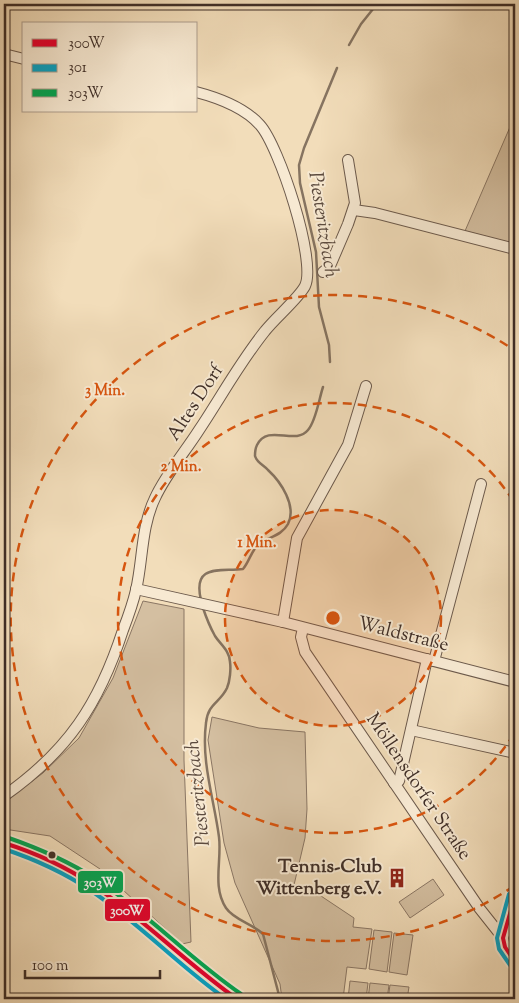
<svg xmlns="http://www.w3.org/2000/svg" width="519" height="1003" viewBox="0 0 519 1003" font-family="'Sorts Mill Goudy',serif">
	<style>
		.green { fill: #d4bfa1; stroke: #8a7664 }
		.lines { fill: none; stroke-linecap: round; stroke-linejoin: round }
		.stream { stroke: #867461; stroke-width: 2.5 }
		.minor-casing { stroke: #6c5a4c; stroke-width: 12 }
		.minor { stroke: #f7e9d2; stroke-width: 10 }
		.bus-1-casing { stroke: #f7e9d2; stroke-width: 8 }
		.bus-2-casing { stroke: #f7e9d2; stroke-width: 8 }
		.bus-3-casing { stroke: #f7e9d2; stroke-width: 8 }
		.bus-1 { stroke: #e4002b; stroke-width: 4 }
		.bus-2 { stroke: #03a3c6; stroke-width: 4 }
		.bus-3 { stroke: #00a651; stroke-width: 4 }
		.ring { fill: none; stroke: #d7550f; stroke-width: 2.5; stroke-dasharray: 9 6 }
		.bus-dot { fill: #3f2e27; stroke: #f7e9d2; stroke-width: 2 }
		.labels { text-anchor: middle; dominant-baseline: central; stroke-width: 4; stroke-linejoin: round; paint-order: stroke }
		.street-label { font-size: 19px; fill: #3f2e27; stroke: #f7e9d2 }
		.poi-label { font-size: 19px; font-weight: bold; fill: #3f2e27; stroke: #f7e9d2; text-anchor: end }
		.water-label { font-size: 20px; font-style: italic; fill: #5c4b3f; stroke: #f7e9d2 }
		.centre { fill: #d7550f; stroke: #f7e9d2; stroke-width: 2.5 }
		.ring-label { font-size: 15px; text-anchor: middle; font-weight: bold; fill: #d7550f; stroke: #f7e9d2; stroke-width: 4; stroke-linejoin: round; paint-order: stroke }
		.line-badge { stroke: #f7e9d2; stroke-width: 2 }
		.badge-label { font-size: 14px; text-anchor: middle; font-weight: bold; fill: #fff }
	</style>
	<rect width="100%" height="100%" fill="#f2ddba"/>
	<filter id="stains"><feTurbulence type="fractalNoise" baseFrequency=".004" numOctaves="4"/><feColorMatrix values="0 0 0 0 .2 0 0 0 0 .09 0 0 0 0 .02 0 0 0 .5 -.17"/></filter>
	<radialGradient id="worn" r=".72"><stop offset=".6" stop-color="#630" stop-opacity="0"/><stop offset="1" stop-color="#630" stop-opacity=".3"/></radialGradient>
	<g class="green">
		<path d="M510 127 515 129V244L465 231Z"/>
		<path d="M143 601 184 609V760L191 942 182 944 100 869 50 836 4 829V802L43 773 79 738 113 678Z"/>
		<path d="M212 717 259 728 305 732 307 809 305 838 294 885 306 886 354 918 353 927 372 929 366 969 347 967 343 999H282L280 984 235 883 224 843 208 740Z"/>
		<path d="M433 879 444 895 410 918 399 902Z"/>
		<path d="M374 930 392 932 387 972 369 969Z"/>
		<path d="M394 933 413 935 407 975 389 972Z"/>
		<path d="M350 981 368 983 366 999H348Z"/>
		<path d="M370 983 389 985 387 999H368Z"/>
		<path d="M390 985 409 987 407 999H388Z"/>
	</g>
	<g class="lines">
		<g class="stream">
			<path d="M349 45 361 24 377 4"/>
			<path d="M330 362 329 345 319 307 316 252 300 183 299 165 304 148 337 68"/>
			<path d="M201 600C192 563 221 572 243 569 249 562 251 552 257 546 266 537 281 537 288 524 297 506 281 482 268 470 264 465 257 463 255 456 255 453 256 447 257 445 268 423 295 446 308 430 316 421 319 399 323 387"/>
			<path d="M203 608C206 617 210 627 215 636 220 644 230 651 230 662 231 669 230 681 227 688 220 703 208 703 206 723 201 762 214 799 219 837 222 860 212 887 226 908 234 920 253 924 263 934L280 999"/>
		</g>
		<defs>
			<g id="minor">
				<path d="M4 54 24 59"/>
				<path d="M354 210 375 213 515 249"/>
				<path d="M323 272 330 266 348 224 355 203 348 160"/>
				<path d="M136 589 283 622 515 682"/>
				<path d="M283 622 297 538 348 445 366 386"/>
				<path d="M303 628 301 637 305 652 480 909 503 938 505 947 515 962"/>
				<path d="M434 661 481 484"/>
				<path d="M411 730 515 753"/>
				<path d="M394 783 399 781 400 777 427 659"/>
				<path d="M4 796C68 751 99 704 123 630 128 617 133 603 136 590 143 560 141 527 155 498 166 474 185 452 199 430 221 397 240 362 265 331 275 318 299 298 305 286 317 261 279 146 260 125 244 107 219 98 196 92"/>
				<path d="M4 843C40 854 75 871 106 894 151 927 190 968 237 999"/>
				<path d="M503 938 515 896"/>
				<path d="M219 999 225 991"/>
			</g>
		</defs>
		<use href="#minor" class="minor-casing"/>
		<use href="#minor" class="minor"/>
		<defs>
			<g id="bus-1">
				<path d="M4 843C36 853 66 867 93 885 144 919 187 964 237 999"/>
				<path d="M515 896 503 938 505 947 515 962"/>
			</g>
			<g id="bus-2">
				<path d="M4 849C34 859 63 872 90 890 138 922 179 966 226 999"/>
				<path d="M509 894 497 938 499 949 510 965"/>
			</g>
			<path id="bus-3" d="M6 837C38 848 68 861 96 879 147 913 190 959 241 994"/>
		</defs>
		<use href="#bus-1" class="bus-1-casing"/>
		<use href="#bus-2" class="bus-2-casing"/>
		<use href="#bus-3" class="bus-3-casing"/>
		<use href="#bus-1" class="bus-1"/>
		<use href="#bus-2" class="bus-2"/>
		<use href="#bus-3" class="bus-3"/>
	</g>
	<circle cx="333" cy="618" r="108" fill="#d7550f" fill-opacity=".12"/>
	<g class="ring">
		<circle cx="333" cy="618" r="108"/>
		<path d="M514 734A215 215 0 1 1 514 502"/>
		<path d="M514 886A323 323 0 1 1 514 350"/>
	</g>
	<defs>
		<symbol id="building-bare" viewBox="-9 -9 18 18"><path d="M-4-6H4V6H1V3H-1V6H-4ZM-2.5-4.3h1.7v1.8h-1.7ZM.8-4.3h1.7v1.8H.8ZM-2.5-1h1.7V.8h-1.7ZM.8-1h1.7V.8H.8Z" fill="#8f2418" stroke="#f7e9d2" stroke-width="2.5" paint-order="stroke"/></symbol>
	</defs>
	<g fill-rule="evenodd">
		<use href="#building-bare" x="383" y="864" width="28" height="28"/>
	</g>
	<circle class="bus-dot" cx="52" cy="855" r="4.5"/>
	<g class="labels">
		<g class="street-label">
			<text transform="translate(196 403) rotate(-57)">Altes Dorf</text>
			<text transform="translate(403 635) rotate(14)">Waldstraße</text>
			<text transform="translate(418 787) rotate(56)">Möllensdorfer Straße</text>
		</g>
		<g class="poi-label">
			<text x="382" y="867">Tennis-Club<tspan x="382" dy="22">Wittenberg e.V.</tspan></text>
		</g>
		<g class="water-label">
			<text transform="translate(322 225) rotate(81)">Piesteritzbach</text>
			<text transform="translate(199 793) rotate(-96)">Piesteritzbach</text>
		</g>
	</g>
	<circle cx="333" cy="618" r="8" class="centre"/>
	<g class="ring-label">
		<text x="105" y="395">3 Min.</text>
		<text x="181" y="471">2 Min.</text>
		<text x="257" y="547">1 Min.</text>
	</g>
	<g class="line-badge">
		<rect x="77" y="870" width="47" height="24" rx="5" fill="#00a651"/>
		<rect x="104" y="898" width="47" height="24" rx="5" fill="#e4002b"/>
	</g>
	<g class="badge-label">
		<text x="100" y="887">303W</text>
		<text x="127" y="915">300W</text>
	</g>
	<rect width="519" height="1003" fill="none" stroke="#f2ddba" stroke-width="20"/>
	<rect x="5" y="5" width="509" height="993" fill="none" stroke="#3f2e27" stroke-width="2.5"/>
	<rect x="10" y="10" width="499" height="983" fill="none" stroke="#3f2e27"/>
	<rect x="22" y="22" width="175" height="90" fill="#f7e9d2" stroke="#ad9e8e"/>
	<rect x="32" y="39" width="25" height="8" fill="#e4002b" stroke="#ad9e8e"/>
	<text x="68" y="48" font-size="15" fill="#3f2e27">300W</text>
	<rect x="32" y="64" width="25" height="8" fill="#03a3c6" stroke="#ad9e8e"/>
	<text x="68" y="72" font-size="15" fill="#3f2e27">301</text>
	<rect x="32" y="89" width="25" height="8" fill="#00a651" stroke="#ad9e8e"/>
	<text x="68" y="98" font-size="15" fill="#3f2e27">303W</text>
	<path d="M25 970v8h135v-8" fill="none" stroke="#3f2e27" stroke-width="2.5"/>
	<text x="32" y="970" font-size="15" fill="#3f2e27" stroke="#f7e9d2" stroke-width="4" paint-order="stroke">100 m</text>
	<rect width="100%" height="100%" filter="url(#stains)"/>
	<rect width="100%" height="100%" fill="url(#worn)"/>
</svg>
